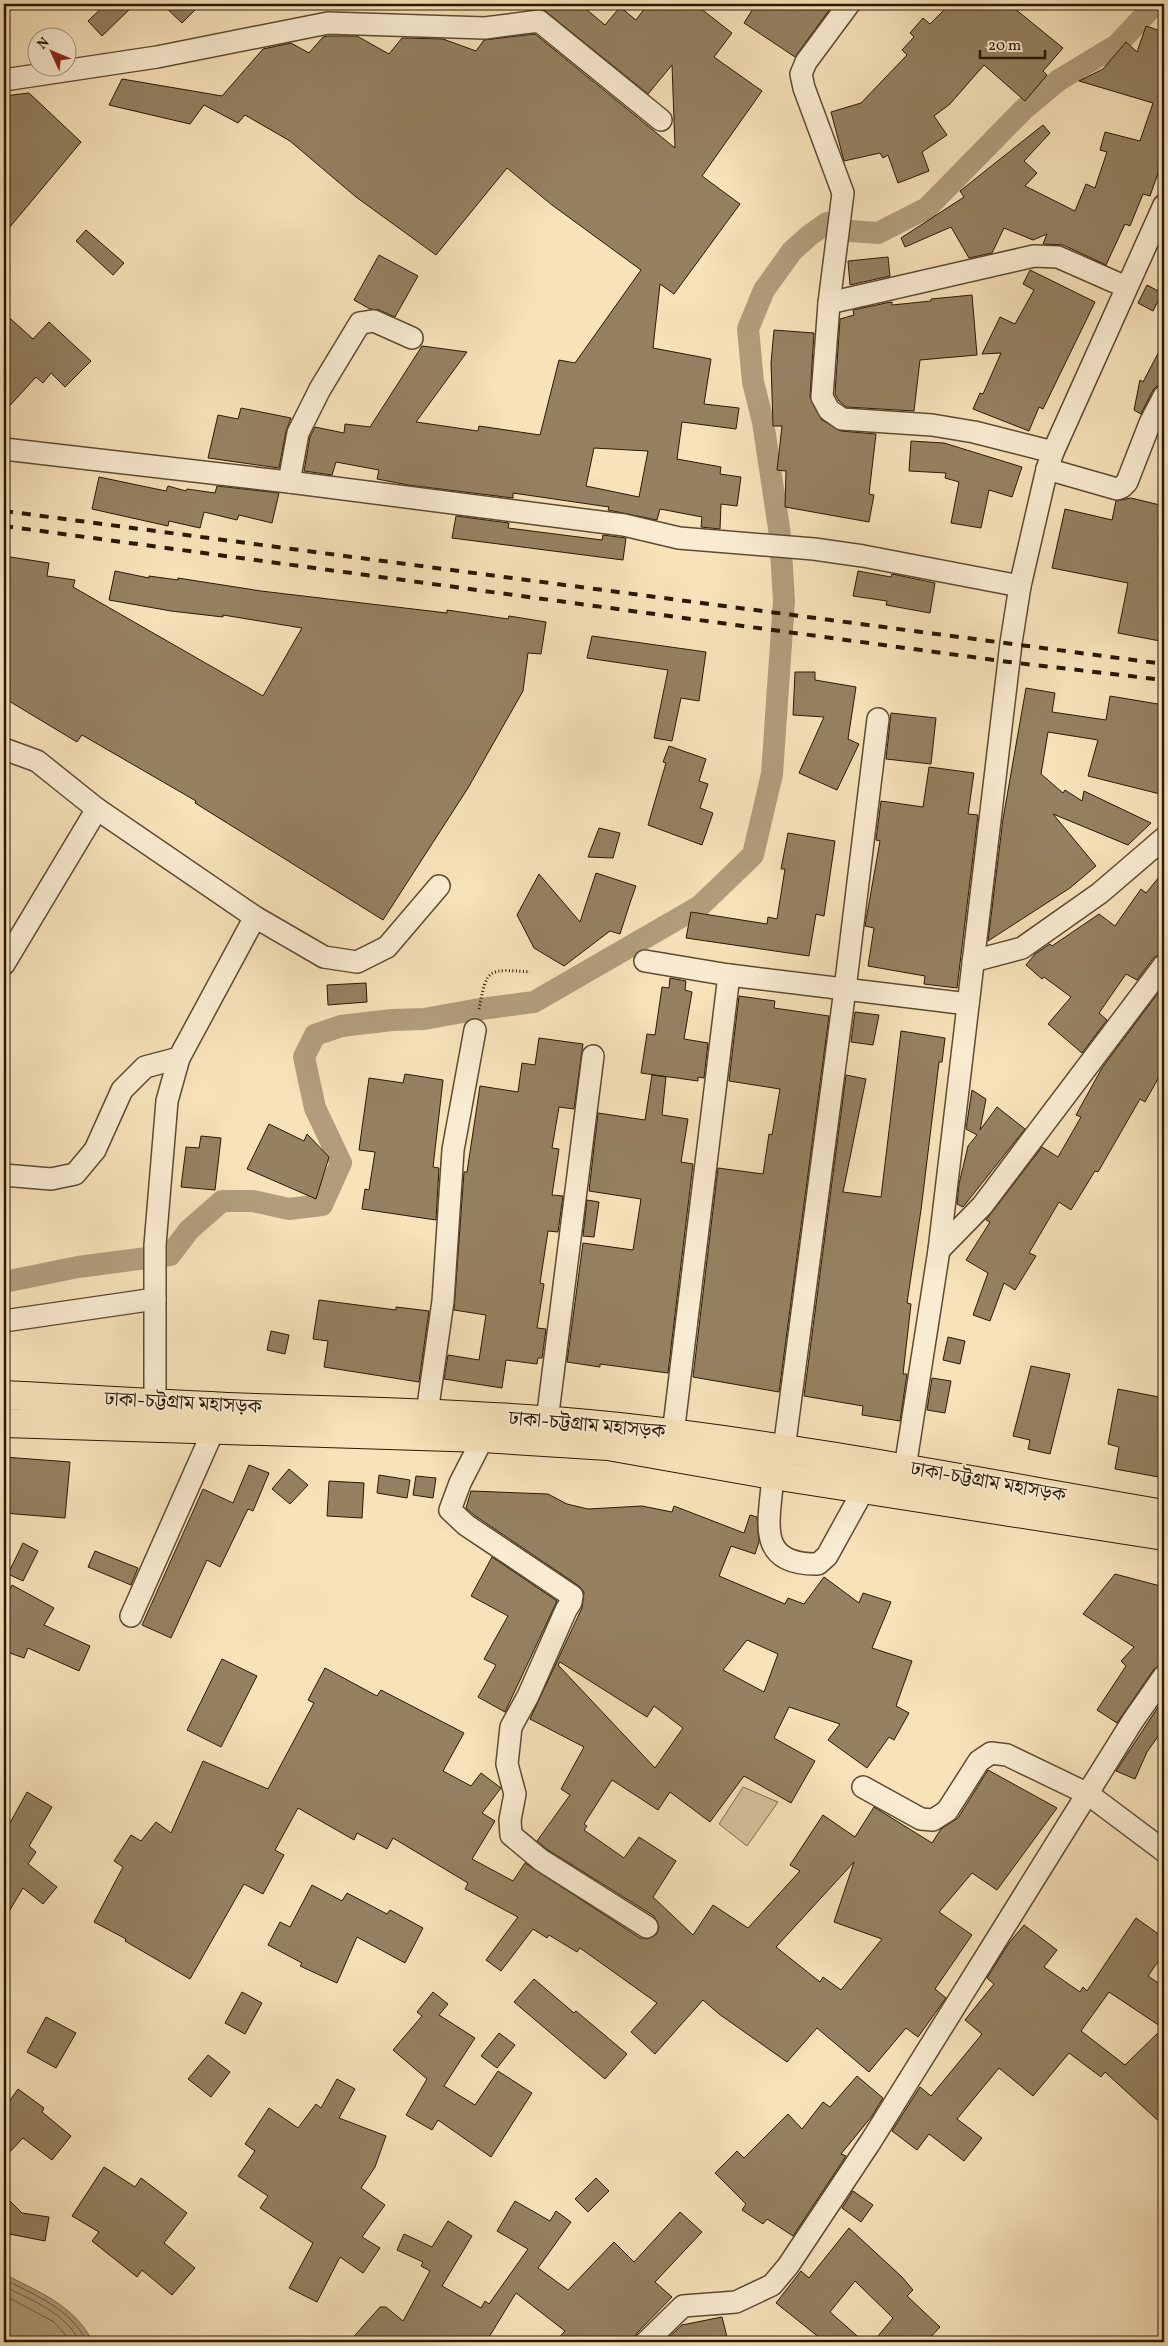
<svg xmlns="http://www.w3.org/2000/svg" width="1168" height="2346" viewBox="0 0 1168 2346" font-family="Vollkorn,'Noto Serif Bengali',serif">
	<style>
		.green { fill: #d4c09b; stroke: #7f6c4f }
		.water { fill: #b19d7c; stroke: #7b684c }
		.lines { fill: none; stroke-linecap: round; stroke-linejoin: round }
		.shore { stroke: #6e5a40; stroke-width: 1 }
		.canal { stroke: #b19d7c; stroke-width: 22 }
		.building { fill: #958162; stroke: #2a1803; fill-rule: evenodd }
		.minor-casing { stroke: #5d4a31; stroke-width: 24 }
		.highway-casing { stroke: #2a1803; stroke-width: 30 }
		.path { stroke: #2a1803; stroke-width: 3; stroke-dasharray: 1 2.5; stroke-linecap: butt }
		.minor { stroke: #faecd2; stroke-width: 21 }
		.highway { stroke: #f7e2ba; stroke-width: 28 }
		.rail { stroke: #2a1803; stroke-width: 4; stroke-dasharray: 9 9; stroke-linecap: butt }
		.labels { text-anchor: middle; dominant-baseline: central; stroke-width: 4; stroke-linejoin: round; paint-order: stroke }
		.street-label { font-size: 20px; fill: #2a1803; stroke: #faecd2 }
	</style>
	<rect width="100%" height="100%" fill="#f7e2ba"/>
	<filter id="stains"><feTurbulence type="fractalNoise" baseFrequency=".004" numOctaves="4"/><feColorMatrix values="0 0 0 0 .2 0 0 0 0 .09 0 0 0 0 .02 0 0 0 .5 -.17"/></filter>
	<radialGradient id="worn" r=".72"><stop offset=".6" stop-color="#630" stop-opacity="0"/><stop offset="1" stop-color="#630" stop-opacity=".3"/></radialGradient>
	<path class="green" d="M743 1787 778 1802 747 1846 719 1824Z"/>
	<path class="water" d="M4 2274C39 2292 74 2305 93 2342H4Z"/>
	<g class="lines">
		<g class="shore">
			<path d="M4 2279C36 2296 70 2308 87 2342"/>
			<path d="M4 2286C32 2301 65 2312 80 2342"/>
			<path d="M4 2295 54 2322 72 2342"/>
		</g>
		<path class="canal" d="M4 1282 78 1267 170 1255 189 1230 222 1201H253L289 1209 322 1205 341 1163 315 1108 304 1057 315 1035 341 1026 392 1020 424 1019 474 1010 534 1002 700 906 753 855 772 774 784 601 780 535 763 422 753 382 748 329 764 290 792 251 810 235 827 223 850 231 878 233 927 208 1024 109 1059 80 1117 45 1155 4"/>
	</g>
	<g class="building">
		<path d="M106 4H135L102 36 88 21Z"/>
		<path d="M162 4H201L182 23Z"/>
		<path d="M549 4H580L605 25 620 7 636 20 648 4H695L732 33 714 57 762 91 702 176 740 204 674 294 660 284 653 348 711 359 704 404 739 408 736 429 682 422 677 459 721 467 720 474 741 477 737 506 721 504 720 529 701 527 702 517 660 509 657 520 608 510 609 507 513 493V498L408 485 377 479 379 470 336 462 332 475 304 471 310 437 315 427 344 433 345 424 370 427 422 346 467 352 416 422 478 431 479 426 540 435 559 360 575 363 641 270 552 205 507 168 436 255 356 197 290 141 245 115 238 123 204 105 190 124 109 105 122 79 222 96 263 49 291 43 309 53 323 37 329 36H357L389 54 402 38 443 39 476 51 484 40 535 34 675 148 672 65 648 94 544 10ZM594 448 648 451 639 497 586 486Z"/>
		<path d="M756 4H828L832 6 795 57 744 23Z"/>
		<path d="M950 4H1009L1063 48 1043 71 1047 75 1025 101 984 65 950 104 934 116 947 135 922 152 929 171 898 183 888 155 883 158 880 153 844 161 831 112 861 103 907 55 902 50 914 37 910 33 923 18 930 24Z"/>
		<path d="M1146 26 1164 32V156L1150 196 1143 194 1130 226 1125 224 1106 265 1063 245 1043 244 1047 234 1033 240 1004 228 992 253 969 258 951 227 905 247 901 238 964 197 960 191 1043 125 1050 133 1024 161 1037 173 1025 186 1075 211 1086 184 1095 188 1107 152 1100 150 1105 132 1140 141 1153 103 1079 81 1103 69 1126 42 1137 52Z"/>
		<path d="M29 93 81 142 4 234V96Z"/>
		<path d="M86 230 124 263 113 275 76 241Z"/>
		<path d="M379 255 418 276 395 317 379 310 370 309 354 300Z"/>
		<path d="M888 257 890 276 850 285 848 261Z"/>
		<path d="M1030 270 1095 302 1043 409 1039 407 1029 431 973 409 980 393 983 394 1001 353 982 354 1000 317 1015 324 1034 290 1023 284Z"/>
		<path d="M1147 285 1162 293 1153 311 1138 303Z"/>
		<path d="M972 295 977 355 920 360 914 411 846 407 839 401 835 394 840 319 854 315 853 310 886 303 892 302V305L931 301V299Z"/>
		<path d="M4 313 33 339 49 322 91 361 65 387 51 373 43 383 36 377 4 412Z"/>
		<path d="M774 330 814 333 810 397 822 420 841 431 876 434 869 494 874 495 869 522 785 507 786 471 777 470 782 426H773L771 363Z"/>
		<path d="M1164 342V384L1158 385 1153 390 1141 414 1134 410 1140 380 1143 382Z"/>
		<path d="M241 408 291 418 286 431 279 468 208 458 218 415 238 419Z"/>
		<path d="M911 441 944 443 1022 467 1012 497 989 490 981 528 951 523 959 482 945 478 946 473 909 471Z"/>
		<path d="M99 477 166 491 168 486 186 491 187 489 215 493 217 486 279 493 272 523 239 515 237 520 204 512 200 528 169 521 168 526 92 509Z"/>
		<path d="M1131 498 1164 506V618L1160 641 1118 633 1128 583 1052 568 1065 509 1112 520 1116 501Z"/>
		<path d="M456 516 509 523 508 528 602 540 603 535 626 538 623 560 452 538Z"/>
		<path d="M4 556 49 563 47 576 75 580 73 587 263 696 302 628 223 615V617L171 611 109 600 115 571 149 578V576L178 580V578L261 591 447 613V610L508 619 509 616 546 622 541 654 528 653 523 691 468 788 383 920 195 803 196 801 82 735 77 742 4 698Z"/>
		<path d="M858 571 891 577 892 574 935 583 930 613 886 605 887 601 853 596Z"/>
		<path d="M592 636 706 652 699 701 681 698 672 741 654 738 668 670 587 658Z"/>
		<path d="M795 672H815V680L856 687 848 739 859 744 837 790 799 773 824 717 793 715Z"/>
		<path d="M1026 688 1055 693 1052 712 1106 720 1110 696 1164 705V795L1088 776 1098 740 1048 732 1041 774 1063 793 1065 790 1082 801 1084 791 1151 823 1128 845 1053 814 1096 866 1070 888 988 941 1003 819Z"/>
		<path d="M891 713 936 718 931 764 886 759Z"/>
		<path d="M669 746 706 759 699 781 708 784 700 808 713 813 702 845 648 825 666 763 663 762Z"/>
		<path d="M929 767 974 773 968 814 978 815 957 988 924 984 925 976 868 966 874 928 865 926 880 841 876 840 881 801 923 807Z"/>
		<path d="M599 828 620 833 613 858 588 857Z"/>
		<path d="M788 833 835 841 824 916 816 914 809 956 686 938 691 912 767 924 768 917 777 919 785 869H781Z"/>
		<path d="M1164 871V953L1154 957 1137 980 1126 974 1099 1013 1107 1020 1082 1053 1048 1024 1071 997 1044 977 1042 979 1026 965 1035 954 1050 944 1052 946 1099 914 1115 926 1141 889 1146 893Z"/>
		<path d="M596 873 636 886 630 903 620 934 610 931 564 966 534 948 517 915 539 874 580 922Z"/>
		<path d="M670 978 686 981 685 990 692 992 684 1039 708 1043 704 1078 698 1077V1081L641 1073 647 1034 655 1035 662 987 669 988Z"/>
		<path d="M366 983 367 1002 328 1005 327 985Z"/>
		<path d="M1164 985V1068L1145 1102 1140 1099 1098 1172 1095 1171 1071 1210 1059 1202 1029 1253 1036 1256 1015 1290 1004 1283 990 1321 973 1315 988 1273 966 1260 990 1222 986 1220 1042 1147 1058 1157 1081 1117 1076 1115 1102 1068Z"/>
		<path d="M739 996 775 1001 774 1008 829 1016 779 1392 693 1377 718 1168 763 1174 769 1134 772 1135 780 1089 729 1081Z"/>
		<path d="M855 1012 879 1015 873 1045 851 1042Z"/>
		<path d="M901 1031 945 1038 942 1062H939L921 1210 907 1303 911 1304 903 1374H907L900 1421 862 1415 863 1406 804 1396 846 1075 866 1079 843 1192 881 1197Z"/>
		<path d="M539 1038 583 1044 574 1109 559 1107 552 1148 559 1149 552 1195 563 1196 558 1232 548 1231 540 1283 544 1284 537 1328 546 1329 542 1358H538L537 1364 506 1360 502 1388 444 1379 448 1355 479 1360 486 1315 454 1310 464 1172H467L480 1086 518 1092 522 1063 535 1065Z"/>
		<path d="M405 1074 443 1080 433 1167 439 1168 436 1220 362 1209 365 1189 369 1190 375 1152 359 1150 369 1078 403 1083Z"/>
		<path d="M652 1075 666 1077 662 1115 688 1119 681 1162 693 1164 668 1373 600 1364V1367L567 1362 583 1243 633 1250 641 1199 589 1191 598 1113 645 1120Z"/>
		<path d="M972 1090 986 1099 980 1130 997 1107 1025 1129 963 1207 957 1204 959 1184 968 1146 977 1135 966 1129Z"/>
		<path d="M269 1124 304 1141 307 1134 329 1157 316 1199 247 1169Z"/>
		<path d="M201 1136 221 1138 215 1190 181 1187 186 1147 199 1148Z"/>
		<path d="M587 1200 599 1202 594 1237 583 1236Z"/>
		<path d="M319 1300 396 1310V1307L429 1311 419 1382 324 1367 328 1341 313 1339Z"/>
		<path d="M271 1331 289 1335 285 1354 267 1350Z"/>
		<path d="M948 1337 965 1341 960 1364 943 1360Z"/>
		<path d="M1031 1366 1070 1374 1050 1454 1028 1449 1030 1440 1013 1436Z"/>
		<path d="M932 1378 951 1381 945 1413 927 1410Z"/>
		<path d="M1118 1389 1164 1398V1478L1115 1469 1119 1447 1108 1444Z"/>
		<path d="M4 1457 70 1462 65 1518 4 1513Z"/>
		<path d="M249 1465 269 1473 253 1511 248 1509 220 1567 207 1560 171 1638 142 1625 203 1489 233 1503Z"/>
		<path d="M289 1469 308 1485 290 1504 272 1489Z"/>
		<path d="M379 1475 410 1480 407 1498 377 1493Z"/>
		<path d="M416 1476 436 1478 433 1498 413 1495Z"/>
		<path d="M329 1481 364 1483 362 1518 327 1516Z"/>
		<path d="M471 1491 548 1494 567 1504 588 1509 642 1506 672 1512 674 1506 744 1533 750 1515 757 1517 759 1542 755 1554 731 1546 719 1576 785 1604 788 1598 804 1604 824 1577 859 1603 863 1593 891 1602 872 1648 912 1661 896 1706 909 1713 894 1740 889 1737 867 1768 828 1740 840 1724 789 1707 774 1738 815 1761 791 1803 744 1776 710 1822 670 1792 658 1810 612 1780 584 1824 587 1826 584 1830 624 1858 639 1837 676 1861 653 1897 693 1935 713 1905 748 1928 800 1871 790 1865 823 1815 855 1837 874 1807 932 1843 941 1829 958 1818 988 1770 1057 1808 997 1890 972 1873 939 1912 972 1935 935 1989 946 1998 918 2037 906 2028 869 2072 817 2028 787 2062 719 2014 703 2000 655 2054 631 2032 657 2003 580 1948 577 1952 549 1935 547 1938 533 1929 501 1971 486 1960 518 1917 465 1889 468 1883 393 1838 387 1849 357 1833 354 1840 298 1808 275 1850 284 1855 263 1894 244 1884 190 1979 125 1941 126 1939 94 1922 123 1867 114 1861 131 1835 141 1841 156 1822 171 1833 203 1761 268 1789 314 1703 308 1700 325 1668 377 1696 381 1690 464 1733 443 1771 471 1786 481 1773 501 1788 482 1813 495 1821 472 1859 513 1881 525 1863 640 1938 647 1939 657 1934 659 1927 654 1916 548 1850 537 1841 570 1795 561 1789 584 1747 530 1719 582 1608 584 1592 579 1586 474 1515 466 1508ZM747 1640 778 1654 764 1692 723 1670ZM560 1662 647 1717 654 1706 683 1728 655 1768 558 1665ZM854 1862 834 1922 882 1939 841 1990 823 1977 820 1982 776 1947Z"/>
		<path d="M23 1543 38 1551 23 1581 8 1574Z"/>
		<path d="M95 1551 138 1568 131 1585 88 1567Z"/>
		<path d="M492 1557 557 1601 505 1712 478 1697 496 1665 484 1659 508 1616 471 1596Z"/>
		<path d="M1115 1574 1164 1587V1664L1154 1669 1117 1723 1097 1710 1126 1666 1121 1661 1134 1647 1083 1614Z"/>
		<path d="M12 1585 54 1608 44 1625 90 1646 79 1671 28 1648 24 1658 4 1651V1601Z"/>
		<path d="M222 1659 257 1676 221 1747 187 1730Z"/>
		<path d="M1164 1698V1728L1147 1752 1135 1779 1116 1771Z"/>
		<path d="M27 1792 52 1807 29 1846 36 1852 28 1864 57 1887 43 1904 23 1888 4 1920V1834Z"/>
		<path d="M312 1885 342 1901 347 1893 387 1914 390 1910 423 1928 405 1963 357 1937 337 1983 300 1966 302 1963 268 1945 280 1922 290 1927Z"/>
		<path d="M1136 1918 1164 1938V1953L1148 1976 1164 1987V2126L1105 2072 1101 2077 1069 2053 1033 2096 999 2068 957 2119 982 2138 964 2161 929 2134 917 2150 892 2131 920 2087 931 2096 982 2034 965 2020 994 1984 987 1978 1009 1943 1024 1925 1057 1950 1044 1967 1080 1992 1083 1987 1087 1991ZM1109 1992 1163 2028 1125 2065 1081 2031Z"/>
		<path d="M534 1979 574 2013 576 2011 627 2054 605 2079 514 2002Z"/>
		<path d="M242 1992 262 2003 245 2034 225 2023Z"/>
		<path d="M433 1992 448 2004 439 2015 475 2038 444 2086 475 2105 498 2071 532 2093 491 2157 438 2120 432 2130 406 2115 427 2079 393 2050 422 2016 417 2012Z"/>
		<path d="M46 2017 76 2033 56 2068 27 2052Z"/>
		<path d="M499 2033 515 2045 497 2068 481 2056Z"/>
		<path d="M208 2055 230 2072 211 2097 188 2079Z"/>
		<path d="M857 2076 883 2098 872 2116 841 2154 846 2156 793 2236 767 2219 763 2224 742 2210 746 2204 715 2173 737 2151 744 2158 788 2114 802 2129 823 2102 830 2107Z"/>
		<path d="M337 2079 355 2089 339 2118 386 2136 375 2167 361 2188 385 2205 362 2237 380 2248 363 2273 340 2257 317 2302 289 2288 313 2243 260 2208 268 2196 238 2176 255 2151 245 2144 269 2108 298 2128 316 2104 321 2108Z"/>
		<path d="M18 2089 44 2108 42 2112 71 2136 52 2160 23 2138 4 2158V2109Z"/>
		<path d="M104 2167 135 2187 141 2178 187 2213 164 2243 195 2268 172 2295 142 2270 137 2277 92 2241 99 2232 72 2216Z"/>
		<path d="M596 2178 609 2191 588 2212 575 2199Z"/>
		<path d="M853 2191 873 2205 861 2222 842 2208Z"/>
		<path d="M4 2195 22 2213 49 2217 45 2241 4 2233Z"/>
		<path d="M515 2201 550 2221 556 2211 571 2222 538 2268 568 2290 614 2242 634 2262 680 2212 702 2232 655 2282 672 2297 637 2333 633 2342H555L565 2331 516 2293 486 2342H349L380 2307H386L403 2321 430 2271 421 2266 423 2262 397 2250 404 2234 432 2247 448 2221 472 2236 442 2286 481 2308 485 2301 489 2304 528 2249 497 2231Z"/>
		<path d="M849 2228 902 2277 913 2290 907 2296 940 2327 926 2342H873L893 2318 855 2281 830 2312 864 2342H825L776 2303 801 2271 809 2278Z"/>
		<path d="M722 2317 727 2337 703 2342H664L682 2325Z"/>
	</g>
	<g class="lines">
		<defs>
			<g id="minor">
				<path d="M849 4 806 62 801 74 804 88 843 193 829 303 822 397 829 410 842 419 932 425 974 432 1053 452"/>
				<path d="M4 80 157 57 328 23 485 28 539 21 661 120"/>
				<path d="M829 303 1034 256 1058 257 1126 287"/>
				<path d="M4 449 289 482 624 525 679 538 814 549 863 556 1020 586"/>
				<path d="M1047 469 1117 489 1122 487 1127 482 1150 423 1164 396"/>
				<path d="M289 482 298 433 320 389 360 323 374 321 412 338"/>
				<path d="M4 749 37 761 97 809 255 917 324 957 357 962 387 947 439 886"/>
				<path d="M645 961 729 975 968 1004"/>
				<path d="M973 961 1022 948 1100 893 1164 838"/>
				<path d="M4 964 97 809"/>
				<path d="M4 1175 51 1179 75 1174 95 1150 122 1090 145 1067 179 1058 255 917"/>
				<path d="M939 1250 982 1206 1164 965"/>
				<path d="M4 1321 155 1299"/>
				<path d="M155 1403V1245L167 1101 179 1058"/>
				<path d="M427 1413 443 1301 453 1150 475 1030"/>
				<path d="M547 1421 593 1056"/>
				<path d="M673 1434 729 975"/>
				<path d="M483 1438 460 1483 450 1510 466 1525 572 1596 571 1602 566 1610 528 1696 511 1727 507 1764 515 1794 510 1820 511 1835 541 1860 647 1927"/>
				<path d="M784 1449 845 989 878 719"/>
				<path d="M905 1468 939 1250 1011 643 1020 586 1047 469 1053 452 1164 205"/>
				<path d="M773 1475C770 1520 754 1565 818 1564L827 1556 864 1489"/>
				<path d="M131 1616 214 1429"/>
				<path d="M863 1787 921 1819 933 1820 947 1811 979 1761 991 1753 1007 1755 1088 1794 1164 1851"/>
				<path d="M646 2342 683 2306 736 2302 772 2285 788 2266 871 2141 1132 1722 1164 1676"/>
			</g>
			<g id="highway">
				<path d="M4 1395C88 1399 172 1405 256 1408 377 1412 499 1414 619 1427 802 1447 983 1483 1164 1514"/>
				<path d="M4 1423 483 1438 608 1446 773 1475 1164 1536"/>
			</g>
		</defs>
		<use href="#minor" class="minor-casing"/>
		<use href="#highway" class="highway-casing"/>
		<path class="path" d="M479 1009C487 967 488 969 530 972"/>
		<use href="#minor" class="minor"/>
		<use href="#highway" class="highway"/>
		<g class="rail">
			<path d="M4 511 1164 664"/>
			<path d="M4 526 1009 662 1164 680"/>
		</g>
	</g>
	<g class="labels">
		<g class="street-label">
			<text transform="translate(183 1404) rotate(3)">ঢাকা-চট্টগ্রাম মহাসড়ক</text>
			<text transform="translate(587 1426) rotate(5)">ঢাকা-চট্টগ্রাম মহাসড়ক</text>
			<text transform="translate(988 1483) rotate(10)">ঢাকা-চট্টগ্রাম মহাসড়ক</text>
		</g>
	</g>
	<rect width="1168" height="2346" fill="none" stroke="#f7e2ba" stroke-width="20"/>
	<rect x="5" y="5" width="1158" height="2336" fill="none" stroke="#2a1803" stroke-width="2.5"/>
	<rect x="10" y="10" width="1148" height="2326" fill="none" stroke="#2a1803"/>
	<g transform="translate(52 52) rotate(314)"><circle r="24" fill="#faecd2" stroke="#a7977f"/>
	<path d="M0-4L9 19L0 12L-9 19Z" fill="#8f2418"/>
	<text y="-8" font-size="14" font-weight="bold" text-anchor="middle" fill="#2a1803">N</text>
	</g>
	<path d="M980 50v8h65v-8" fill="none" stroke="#2a1803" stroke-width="2.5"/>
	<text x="988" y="50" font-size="15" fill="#2a1803" stroke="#faecd2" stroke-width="4" paint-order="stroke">20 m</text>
	<rect width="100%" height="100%" filter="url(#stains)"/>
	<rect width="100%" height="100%" fill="url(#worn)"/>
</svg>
